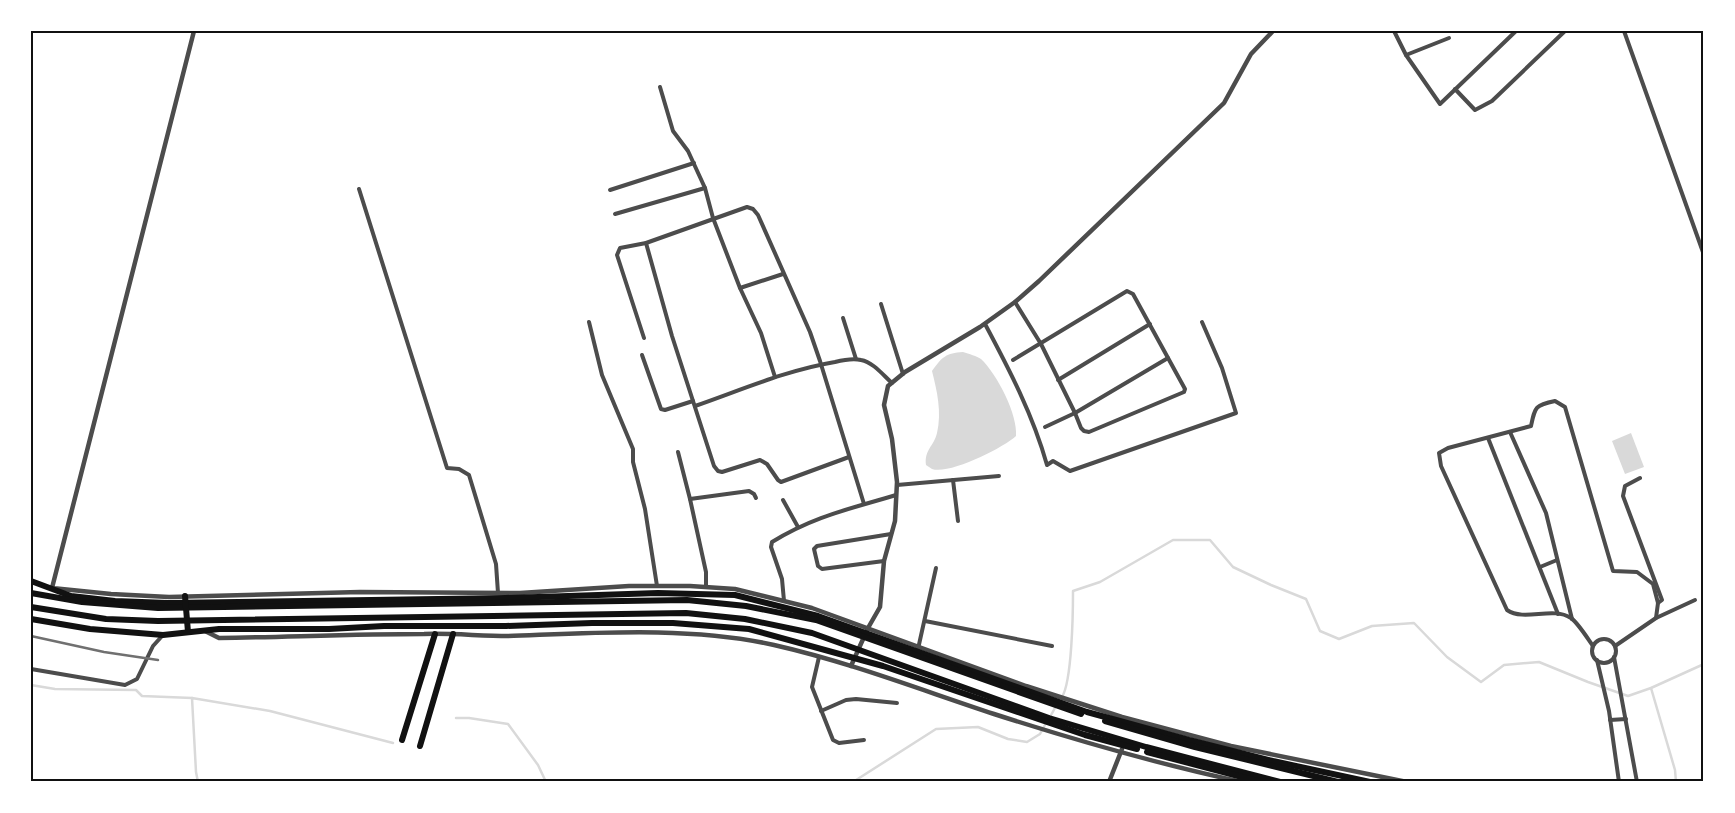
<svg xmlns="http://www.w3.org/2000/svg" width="1735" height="813" viewBox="0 0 1735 813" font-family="'Roboto Serif',serif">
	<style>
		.water { fill: #d9d9d9 }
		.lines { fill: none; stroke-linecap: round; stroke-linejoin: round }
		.stream { stroke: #d9d9d9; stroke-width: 2.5 }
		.minor { stroke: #4c4c4c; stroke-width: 4 }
		.tertiary { stroke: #4c4c4c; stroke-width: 4.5 }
		.trunk { stroke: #111; stroke-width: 6 }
		.rail { stroke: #707070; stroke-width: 2.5 }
		.neatline { fill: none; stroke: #111; stroke-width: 2 }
	</style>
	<rect width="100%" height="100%" fill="#fff"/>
	<g class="water">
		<path d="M963 352C969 354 977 356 981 359 997 374 1018 415 1016 436 1003 448 949 475 932 469 930 468 928 466 926 465 924 450 934 446 937 433 942 412 937 391 932 371 942 357 946 353 963 352Z"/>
		<path d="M1631 433 1644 467 1625 474 1612 441Z"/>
	</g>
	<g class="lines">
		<g class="stream">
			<path d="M31 685 55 689 136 690 142 696 192 698"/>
			<path d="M1651 688 1675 770 1676 782"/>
			<path d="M1062 697C1072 681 1073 613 1073 591L1100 582 1173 540H1210L1233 567 1271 585 1306 599 1320 631 1339 639 1372 626 1414 623 1447 657 1481 682 1504 665 1539 662 1588 682 1628 696 1651 688 1704 664"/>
			<path d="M1050 717 1056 706"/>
			<path d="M456 718H469L508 724 538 765 546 782"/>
			<path d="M198 782 196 772 192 698 270 711 393 743"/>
			<path d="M853 782 936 729 978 727 1008 739 1027 742 1040 734 1046 723"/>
		</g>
		<g class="minor">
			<path d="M1394 31 1406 55 1440 104 1516 31"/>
			<path d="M1624 31 1704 255"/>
			<path d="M1406 55 1449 38"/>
			<path d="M660 87 673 131 688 151 705 188 713 218 740 288 761 333 775 377"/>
			<path d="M1455 89 1475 110 1492 101 1565 31"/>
			<path d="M359 189 447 468 459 469 469 475 496 564 498 593"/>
			<path d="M610 190 694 163"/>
			<path d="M615 214 705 188"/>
			<path d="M646 243 672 336 714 466 718 471 722 472 760 460 767 464 778 480 781 482 849 457"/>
			<path d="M740 288 783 274"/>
			<path d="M881 304 903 374"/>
			<path d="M843 318 856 359"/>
			<path d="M589 322 602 375 633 449V462L645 509 657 586"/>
			<path d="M985 324C1009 369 1033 415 1047 465L1053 461 1070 471 1236 413 1222 368 1202 322"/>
			<path d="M644 338 617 255 620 248 646 243 747 207 753 209 758 215 810 332 820 361 864 504"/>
			<path d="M642 355 661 409 665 410 693 401"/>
			<path d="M1013 360 1127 291 1133 294 1185 389 1184 392 1089 432 1084 431 1081 428 1075 413 1041 344 1015 302"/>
			<path d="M1058 380 1150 324"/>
			<path d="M695 406C741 390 787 370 835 362 843 360 853 358 861 360 873 362 883 375 892 383"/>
			<path d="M1045 427 1075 413 1168 358"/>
			<path d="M1510 432 1546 513 1572 619"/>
			<path d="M1488 438 1558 614"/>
			<path d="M678 452 690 499 706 572V587"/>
			<path d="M1640 478 1625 486 1623 496 1662 600 1658 603"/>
			<path d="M953 480 958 521"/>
			<path d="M897 485 999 476"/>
			<path d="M690 499 749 491 754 494 756 498"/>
			<path d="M783 500 798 527"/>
			<path d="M884 561 822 569 818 566 814 549 817 546 891 534"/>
			<path d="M1540 567 1557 560"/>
			<path d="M784 601 782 579 771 547 772 542C814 516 850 509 896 495"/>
			<path d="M925 621 1052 646"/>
			<circle cx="1604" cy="651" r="12"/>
			<path d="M1593 646C1588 639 1578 623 1571 618 1552 606 1525 622 1507 610L1441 466 1439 453 1448 448 1531 426C1535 407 1535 405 1555 401L1565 407 1613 571 1637 572 1653 584 1658 603 1656 618"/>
			<path d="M1615 646 1656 618 1695 600"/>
			<path d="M918 649 936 568"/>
			<path d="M819 657 812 687 833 740 839 743 864 740"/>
			<path d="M1614 657 1637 782"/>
			<path d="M1597 660 1609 711 1619 782"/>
			<path d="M31 669 125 685 137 679 153 646 163 635"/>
			<path d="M821 711 846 700 856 699 897 703"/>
			<path d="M1610 720 1626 719"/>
		</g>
		<g class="tertiary">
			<path d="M194 31 52 588 111 594 169 597 360 592 520 593 629 586H690L735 589 812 608 1026 686 1122 717 1231 746 1407 782"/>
			<path d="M205 631 219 638C287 637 356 634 424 634 452 633 480 636 508 636 593 633 690 626 774 645 849 662 921 690 994 714 1075 740 1158 764 1242 782"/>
			<path d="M851 666 868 628 880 607 884 561 895 521 897 482 892 439 884 405 888 386 905 372 980 327 1015 302 1039 281 1224 103 1251 54 1273 31"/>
			<path d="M1109 782 1122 749"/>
		</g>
		<g class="trunk">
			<path d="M31 581 71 596 115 601 168 603 505 598 658 593 735 595 818 616 1087 712 1189 740 1273 761 1370 782"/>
			<path d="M31 593 82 602 158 608 687 600 746 606 816 620 1081 714"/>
			<path d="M185 596 188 632"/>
			<path d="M31 607 106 619 158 621 686 613 745 619 812 633 1049 718 1146 747 1280 782"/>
			<path d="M31 619 90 629 163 635 219 629H329L384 626H506L592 623H673L749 629 883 666 1085 735 1137 749"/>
			<path d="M1105 721 1195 747 1338 782"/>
			<path d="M402 740 435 634"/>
			<path d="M420 746 453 634"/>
			<path d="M1147 752 1261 782"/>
		</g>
		<path class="rail" d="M31 636 104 652 158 660"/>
	</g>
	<rect width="1735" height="813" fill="none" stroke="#ffffff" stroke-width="65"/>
	<rect x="32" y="32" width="1670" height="748" class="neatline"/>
</svg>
